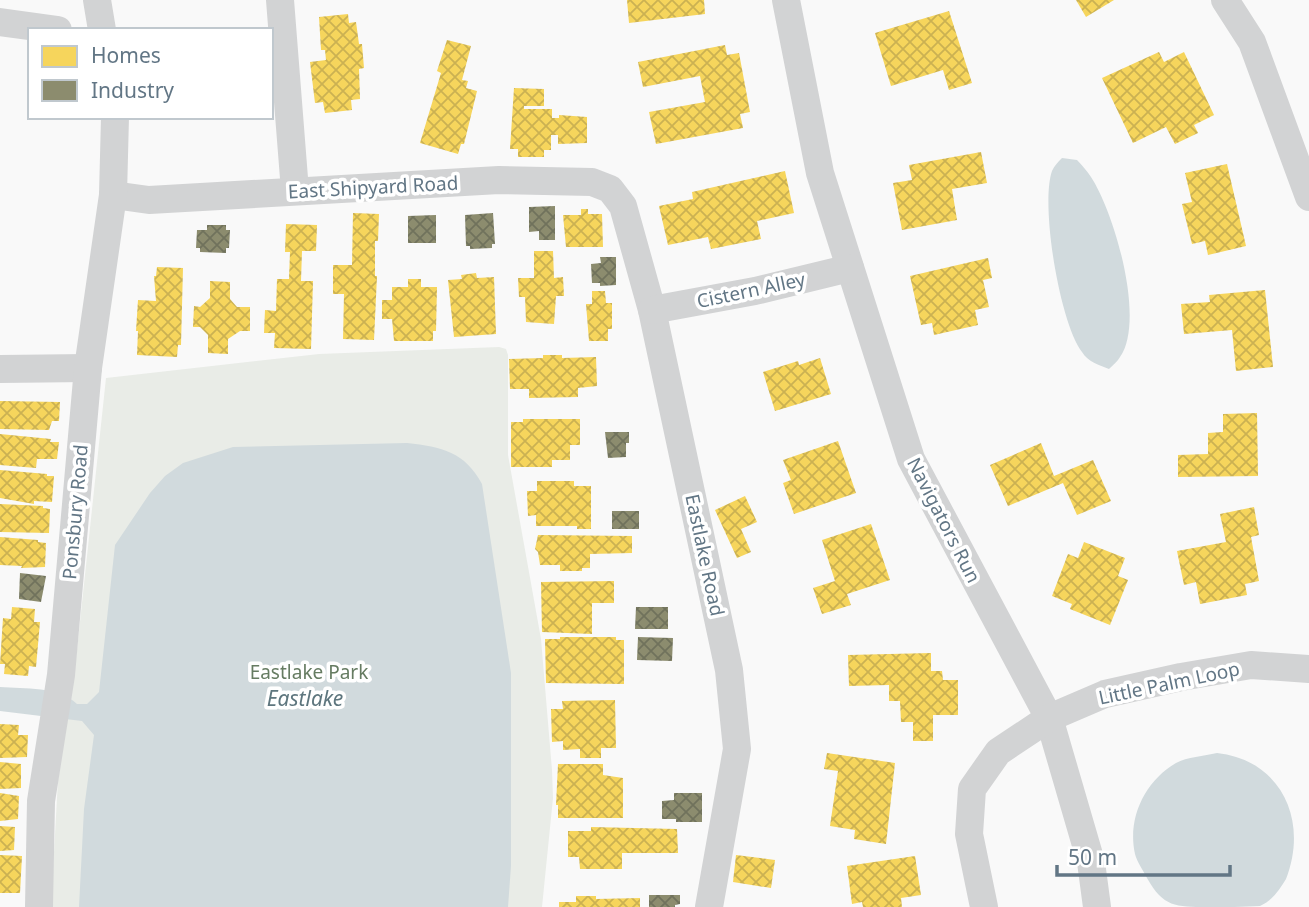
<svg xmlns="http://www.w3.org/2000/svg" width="1309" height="907" viewBox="0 0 1309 907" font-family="'Noto Sans',sans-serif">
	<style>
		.park { fill: #e9ece7 }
		.water { fill: #d1dadd }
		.homes { fill: url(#homes-cross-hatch) }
		.industry { fill: url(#industry-cross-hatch) }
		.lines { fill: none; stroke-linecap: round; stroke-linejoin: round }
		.street { stroke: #d2d3d4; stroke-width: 28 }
		.labels { text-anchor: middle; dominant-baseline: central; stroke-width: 7; stroke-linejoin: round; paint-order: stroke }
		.street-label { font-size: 19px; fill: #627685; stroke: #fff }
		.park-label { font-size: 19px; fill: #667c62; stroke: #fff }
		.water-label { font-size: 21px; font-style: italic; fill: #5e767e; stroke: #fff }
	</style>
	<defs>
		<pattern id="homes-cross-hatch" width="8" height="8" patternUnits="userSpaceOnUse" patternTransform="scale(1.75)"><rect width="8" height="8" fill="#f6d55c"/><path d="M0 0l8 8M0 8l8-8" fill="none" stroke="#cbb152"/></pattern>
		<pattern id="industry-cross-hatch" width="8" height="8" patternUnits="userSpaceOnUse" patternTransform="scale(1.75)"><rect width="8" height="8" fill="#8c8c6e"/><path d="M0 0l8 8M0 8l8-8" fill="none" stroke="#70725c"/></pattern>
	</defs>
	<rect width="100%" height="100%" fill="#f9f9f9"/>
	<path class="park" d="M499 347 506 349 508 355V455L541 639 552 770 553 798 542 907H51L58 780 74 678 106 378 319 354Z"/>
	<g class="water">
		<path d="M1062 158 1077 160C1082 165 1087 171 1091 177 1114 212 1146 320 1120 357 1118 361 1113 365 1109 369 1099 365 1088 362 1082 352 1060 324 1040 205 1052 171 1054 166 1058 162 1062 158Z"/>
		<path d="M407 443C442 447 465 452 482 484L511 673V866L508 907H79L84 809 94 735 82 721 0 711V687C25 689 58 686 77 704H87L99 692 115 545 150 493 165 476 183 463 233 447Z"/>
		<path d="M1217 753C1281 760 1309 820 1286 879 1280 889 1272 901 1260 906 1246 907 1223 907 1207 907 1176 907 1163 907 1147 878 1143 870 1137 862 1135 854 1127 818 1145 781 1176 763 1187 757 1204 756 1217 753Z"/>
	</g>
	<g class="homes">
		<path d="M627 0H704L705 14 629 23Z"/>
		<path d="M1076 0H1114L1086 17Z"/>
		<path d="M949 11 972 83 949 90 943 70 891 86 875 33Z"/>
		<path d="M348 14 349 23 356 22 359 44H362L364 68 359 69 360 99 351 100 352 110 325 113 323 102 315 103 310 62 326 60 325 50H321L319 17Z"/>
		<path d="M447 40 471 46 462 80 468 81 466 88 477 91 464 144H461L458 154 420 143 441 73 437 71Z"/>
		<path d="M725 45 727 55 739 53 750 112 740 114 743 128 656 144 649 112 705 102 700 76 643 87 638 62Z"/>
		<path d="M1159 52 1164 62 1184 52 1214 115 1194 125 1198 133 1175 144 1166 127 1133 143 1102 78Z"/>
		<path d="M514 88 544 89V106H524V109H552V118H559V115L587 117V143L558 144V135H551V150H544V157H518V149H510Z"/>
		<path d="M981 152 987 183 952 189 957 220 902 230 893 183 912 180 909 165Z"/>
		<path d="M1227 164 1246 246 1208 255 1205 241 1192 244 1182 204 1192 202 1185 173Z"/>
		<path d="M785 171 794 213 757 221 761 239 711 249 708 237 668 245 659 206 693 199 692 192Z"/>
		<path d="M581 209H588V214H602L603 247H566L563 215H581Z"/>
		<path d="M353 213 379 214 378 241H375V276H377L374 340 343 339 344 294H333V265H352Z"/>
		<path d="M286 224 317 225 316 251H302L301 281H313L311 349 274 348 275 333H264L265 310 276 311 277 279H289L290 252H285Z"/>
		<path d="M534 251H553L554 278 563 277 564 296H556L554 324 526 322 525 297H519L518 278H534Z"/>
		<path d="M988 258 992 278 983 280 989 307 975 310 978 325 934 335 932 323 921 325 910 276Z"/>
		<path d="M157 267 183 268 181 345H178L177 357 137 355 138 331H136L138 300 156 301 154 276H156Z"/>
		<path d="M476 273 477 278 494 277 496 334 454 337 448 280 462 279 461 275Z"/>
		<path d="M408 279H421V287H437L436 331H433V341H394L392 319H382V300H392V287H408Z"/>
		<path d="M210 281 230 282V299L237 307H250V331H240L228 339V354L208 353V335L200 327H193L194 306 200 307 210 298Z"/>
		<path d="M1265 290 1273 367 1236 371 1232 330 1184 334 1181 304 1210 302 1209 295Z"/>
		<path d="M592 291H605L606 303H612V329H608V341H589L586 304H592Z"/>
		<path d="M543 355H562V358L596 357 597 386 578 388V397L529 398V389H510L509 359 543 358Z"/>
		<path d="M820 358 831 394 775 411 763 372 798 361 799 365Z"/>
		<path d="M0 401 60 402 59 421H52L49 430 0 429Z"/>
		<path d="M1257 413 1258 476 1178 477V455L1208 454V433L1223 432V414Z"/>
		<path d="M523 419H580V445H570V460H552V467H511V422H523Z"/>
		<path d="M0 434 51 439 50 442H59L57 459H37L36 468 0 465Z"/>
		<path d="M838 441 856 493 794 514 783 483 791 480 783 460Z"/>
		<path d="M1041 443 1054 476 1093 460 1111 501 1077 515 1063 483 1008 506 990 465Z"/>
		<path d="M0 470 47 474V476H54L52 502 34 501V504L0 498Z"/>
		<path d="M537 481H574V486H591V529H577V526H536V515L528 516 527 491H537Z"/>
		<path d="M745 496 757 522 741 529 751 552 737 558 715 510Z"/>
		<path d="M0 504 43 506V508L50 509 49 533 0 532Z"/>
		<path d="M1254 507 1259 535 1251 537 1259 581 1245 584 1247 595 1200 604 1196 582 1184 585 1177 551 1226 542 1220 514Z"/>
		<path d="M871 524 890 580 847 594 851 605 822 614 813 588 835 581 822 540Z"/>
		<path d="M538 535 632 536V553L590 554V568H582V571H560V565H540L538 552 535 549Z"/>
		<path d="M0 537 38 540V542L46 543 45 567 21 568 22 566 0 565Z"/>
		<path d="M1084 542 1125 558 1118 576 1128 580 1110 625 1070 609 1072 604 1052 596 1068 554 1078 558Z"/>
		<path d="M614 581V603H592V634L542 632 541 582Z"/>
		<path d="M12 607 35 609 34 622H40L36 667 29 666 28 676 4 674 5 664H0L3 618 11 619Z"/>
		<path d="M560 637H616V640H624V684L546 683 545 639H560Z"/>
		<path d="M931 653V671H942L943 680H958V715H933V741H913V722H901L900 701H889V685L849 686 848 655Z"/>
		<path d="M615 700 616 748H601V758H580V749L563 750V741L552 742 551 709H563L562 701Z"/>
		<path d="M0 724 19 725 18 735H28L27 757 0 758Z"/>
		<path d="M827 753 895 763 886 844 854 839 855 830 830 826 838 771 824 769Z"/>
		<path d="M0 762 21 764V788L0 789Z"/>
		<path d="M558 764H603V775L623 778V818H558V805H556Z"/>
		<path d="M0 793 19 796 18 819 0 821Z"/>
		<path d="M0 826 15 827 14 850 0 851Z"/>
		<path d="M591 827 677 829 678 853H622V869H580L579 857H568V831H591Z"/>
		<path d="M0 855 22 856 20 893H0Z"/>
		<path d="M736 855 775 860 771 888 733 882Z"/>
		<path d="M915 856 921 895 901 898 902 907H863L862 902 852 904 847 866Z"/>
		<path d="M576 896H596V899L640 898V907H559V902H576Z"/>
	</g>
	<g class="industry">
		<path d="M555 206V240H539V231L529 232V207Z"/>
		<path d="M493 213 495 244H492V248L470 249V246H466L465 215Z"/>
		<path d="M436 215V243H408V216Z"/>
		<path d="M207 225H226V230H230L229 248H226V253L200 252V248H196L197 230H207Z"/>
		<path d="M600 257H616V285L600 286V283H592L591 264 601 263Z"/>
		<path d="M605 432H629V443H626V457L608 458Z"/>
		<rect x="612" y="511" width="27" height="18"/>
		<path d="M20 573 46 576 41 602 19 599Z"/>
		<path d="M636 607H668V629H635Z"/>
		<path d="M638 637 673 638 672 661 637 660Z"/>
		<path d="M674 793H702V822H676V819H662V801L674 800Z"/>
		<path d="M649 895H680V904L675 905V907H649Z"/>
	</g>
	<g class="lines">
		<g class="street">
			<path d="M97 0 102 30"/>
			<path d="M280 0 295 191"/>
			<path d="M786 0 820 173 911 459 1049 718 1091 862 1097 907"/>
			<path d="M1225 0 1252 42 1309 197"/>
			<path d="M0 22 58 30"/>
			<path d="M113 195 149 200 499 180 592 182 610 189 623 206 652 310 729 670 737 749 709 907"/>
			<path d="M652 310 755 291 850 268"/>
			<path d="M0 369 88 368"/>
			<path d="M39 907 41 801 61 675 88 368 113 195 115 117"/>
			<path d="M984 907 969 834 972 789 998 752 1049 718 1105 694 1181 677 1251 665 1309 669"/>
		</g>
	</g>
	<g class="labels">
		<g class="street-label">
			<text transform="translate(373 187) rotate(-3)">East Shipyard Road</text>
			<text transform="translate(751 290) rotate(-12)">Cistern Alley</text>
			<text transform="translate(75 512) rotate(-85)">Ponsbury Road</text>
			<text transform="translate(944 520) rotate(63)">Navigators Run</text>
			<text transform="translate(705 555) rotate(78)">Eastlake Road</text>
			<text transform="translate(1169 683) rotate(-12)">Little Palm Loop</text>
		</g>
		<g class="park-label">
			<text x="309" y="672">Eastlake Park</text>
		</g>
		<g class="water-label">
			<text x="305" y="698">Eastlake</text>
		</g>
	</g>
	<rect x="28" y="28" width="245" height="91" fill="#ffffff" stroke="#c0c8ce" stroke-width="2"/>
	<rect x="42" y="46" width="35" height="21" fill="#f6d55c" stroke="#c0c8ce" stroke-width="2"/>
	<text x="91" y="63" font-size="21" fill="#627685">Homes</text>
	<rect x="42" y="80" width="35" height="21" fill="#8c8c6e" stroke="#c0c8ce" stroke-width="2"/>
	<text x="91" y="98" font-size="21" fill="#627685">Industry</text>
	<path d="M1057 865v10h173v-10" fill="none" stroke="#627685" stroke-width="3.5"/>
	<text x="1068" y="865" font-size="21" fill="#627685" stroke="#ffffff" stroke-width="5" paint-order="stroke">50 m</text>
</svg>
